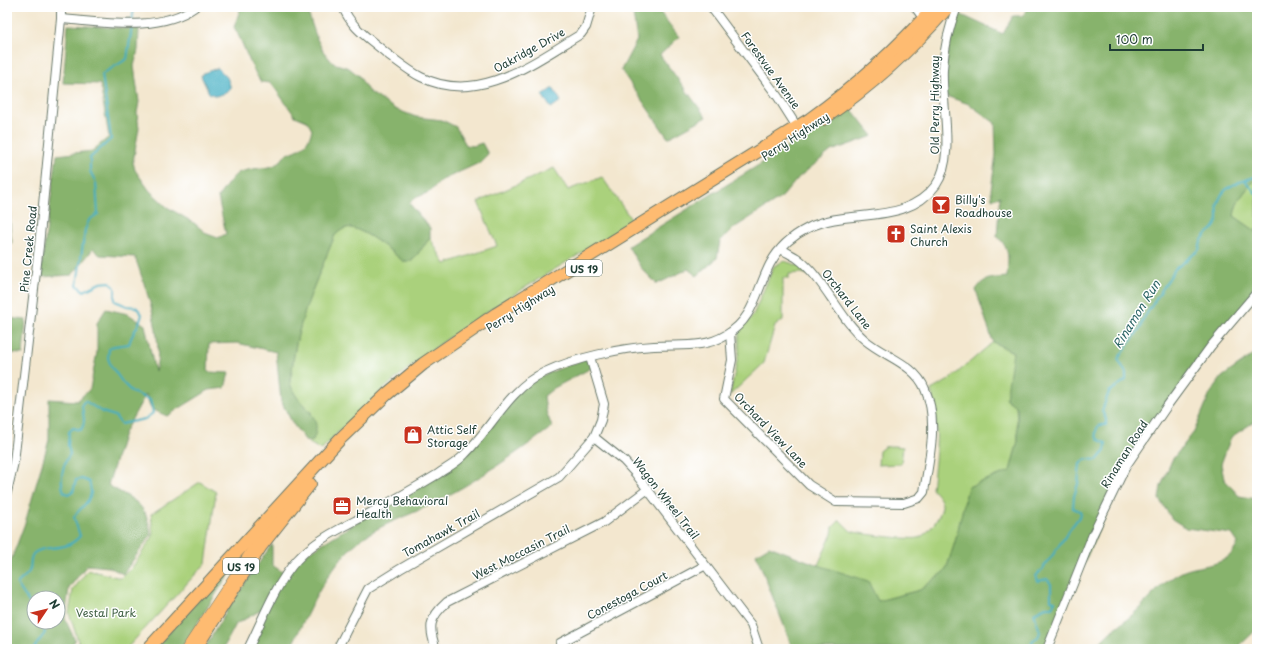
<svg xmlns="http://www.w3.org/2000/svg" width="1264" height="656" viewBox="0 0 1264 656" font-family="'Playpen Sans',sans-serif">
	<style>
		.green { fill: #aad17c; stroke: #648758 }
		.forest { fill: #87b36c; stroke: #537850; fill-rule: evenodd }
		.water { fill: #43aec2; stroke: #31767b }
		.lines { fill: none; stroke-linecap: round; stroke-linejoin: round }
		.stream { stroke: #43aec2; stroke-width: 2 }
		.minor-casing { stroke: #69786a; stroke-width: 10 }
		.major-casing { stroke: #69786a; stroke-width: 12 }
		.highway-casing { stroke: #69786a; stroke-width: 14 }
		.minor { stroke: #fff; stroke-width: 8 }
		.major { stroke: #febb71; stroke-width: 11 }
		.highway { stroke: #febb71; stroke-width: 12 }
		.labels { text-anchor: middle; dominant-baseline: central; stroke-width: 3; stroke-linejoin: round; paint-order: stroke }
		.shield { fill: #fff; stroke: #627771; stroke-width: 1 }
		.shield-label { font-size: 10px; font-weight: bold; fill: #1f3d34 }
		.street-label { font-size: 11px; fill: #1f3d34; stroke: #fff }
		.poi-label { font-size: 11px; fill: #1f3d34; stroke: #fff; text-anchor: start }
		.park-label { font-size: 11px; fill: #426246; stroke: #fff }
		.water-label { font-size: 12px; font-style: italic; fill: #2c6566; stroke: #fff }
	</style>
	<rect width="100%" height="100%" fill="#fff"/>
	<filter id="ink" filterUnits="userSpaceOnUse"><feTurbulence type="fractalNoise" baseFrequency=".025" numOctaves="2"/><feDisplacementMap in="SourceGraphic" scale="8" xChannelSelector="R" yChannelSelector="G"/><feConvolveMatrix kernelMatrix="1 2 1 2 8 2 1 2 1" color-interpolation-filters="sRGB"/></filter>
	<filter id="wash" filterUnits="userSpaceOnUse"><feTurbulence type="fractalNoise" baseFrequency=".012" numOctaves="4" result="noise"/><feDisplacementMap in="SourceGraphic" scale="16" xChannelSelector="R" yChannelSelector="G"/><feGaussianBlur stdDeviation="0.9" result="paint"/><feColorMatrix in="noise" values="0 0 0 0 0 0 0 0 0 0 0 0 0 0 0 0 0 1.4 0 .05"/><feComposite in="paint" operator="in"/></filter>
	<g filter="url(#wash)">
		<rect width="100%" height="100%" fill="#f3e7cf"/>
		<g class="green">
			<path d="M554 168 568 190 602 177 633 222C561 266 486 308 419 360 384 387 351 418 321 450L306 441 313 440 311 412C302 404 293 395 290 383 289 379 292 375 292 371 296 322 317 280 335 235 340 231 345 226 352 228 368 232 390 250 403 261H412L430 238 445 264 497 246 478 202Z"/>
			<path d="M1257 175V232L1234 216C1235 199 1249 189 1257 175Z"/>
			<path d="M784 261 800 266 808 275 802 273 789 274V278H783V320L775 326 764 363 730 395 739 351V332L753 315 774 266Z"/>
			<path d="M993 342 1013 352 1018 441 1010 471 968 487 955 542 946 570 920 590 878 601 818 565 832 534 833 527 840 520C844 524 847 528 851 531 858 534 912 540 918 538 928 535 943 514 942 504 941 498 936 494 932 489 936 454 940 425 931 390L949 380Z"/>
			<path d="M893 446 903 447 901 464 878 465 879 451 884 447Z"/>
			<path d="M200 482 216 492 206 563 126 649H76L79 644 69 613 73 590 88 570 121 578 131 569 153 536 151 514Z"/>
		</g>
		<g class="forest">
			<path d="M241 7H306L317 39 323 51 333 63 349 68 359 76 368 91 395 109 416 117 442 120 456 127 466 145 473 146 482 143 488 154 479 163 442 180 429 192 413 199 409 203 430 228V238L412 261H403C390 250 368 232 352 228 345 226 340 231 335 235 317 279 296 323 292 371 292 374 289 379 290 382 295 407 326 412 313 440L306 441 293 424 281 401 276 352 237 343 209 344 208 372 229 373 225 388 209 390 167 416 151 409 146 394 124 433 108 485C134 501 146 501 151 535L123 574 109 567 87 565 69 588 65 619 75 640 70 649H7V571L25 523 49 440V399L77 401 90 389 97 352V323L106 309 128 314 145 325 155 372C165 339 146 289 135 257L100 255 93 249 72 275 40 277 57 155 92 151 109 137 100 84 63 83 68 25 139 29 138 50 134 66 139 102 137 113 139 128 133 162 135 170 149 190 167 207 194 223 207 234 218 238 226 234 218 197C224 189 231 178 238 173 241 171 245 171 248 170 265 166 275 171 286 154 301 150 308 145 312 130L307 121 295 116 271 83 261 82C249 65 244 44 234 27ZM34 598H58V622H34Z"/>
			<path d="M632 7H656L679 37 660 55 706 117 668 138 621 70 637 40Z"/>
			<path d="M1029 7H1257V175C1249 189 1235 199 1234 216L1257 232V292L1246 303 1126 466 1047 649H793L756 554 769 546 818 565 868 581 878 601 920 590 946 570 955 542 968 487 1010 471 1018 441 1017 407 1006 399 1013 352 993 342 976 290C985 276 992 279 1007 277 1008 258 1011 250 997 236L1000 196 992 199 991 190 996 154 995 123 969 104 943 95V81L955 12 1003 34 1013 16H1023Z"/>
			<path d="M849 106 873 136 831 151 799 177 782 197 734 228 720 241 717 258 697 276 688 269 657 284 641 268 628 246 804 137Z"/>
			<path d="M7 137C17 171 6 207 12 242L7 249Z"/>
			<path d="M7 318 26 320 23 354 7 353Z"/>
			<path d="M1257 352V420L1231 437 1221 464 1224 479 1239 496 1257 499V629L1236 649H1096C1104 634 1118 627 1131 616 1149 601 1161 581 1184 571 1205 563 1228 568 1238 543L1232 534 1186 528 1172 519 1159 499 1161 486 1172 460 1194 432 1210 394 1222 377Z"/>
			<path d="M590 357 593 367 554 388 544 396 546 411 552 427C513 456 474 483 430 505 404 518 374 526 353 546 323 574 308 614 290 649H248L266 613 263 609 236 624 223 649H204L227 610 272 544V565L281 571 288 572 299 558 462 457 528 381Z"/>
			<path d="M226 569 230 572 181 649H154Z"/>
		</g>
		<g class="water">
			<path d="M218 68 227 77 231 88 223 94 216 96 209 93 201 76 203 73Z"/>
			<path d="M553 88 561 101 551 108 542 95Z"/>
		</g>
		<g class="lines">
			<g class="stream">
				<path d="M132 22 134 7"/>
				<path d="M1245 180 1257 195"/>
				<path d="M34 610 17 584C20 580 25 577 28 573 33 567 28 558 34 553 47 543 64 554 80 536L74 517C83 503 96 501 89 482L82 479 76 480 73 492 68 494 64 492C59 481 63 463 70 454L68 445 69 432 73 428 81 430C87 420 82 414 82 404L85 401 102 412 115 416 121 424 145 419 153 413 150 400 132 392 123 383 111 366 108 358 109 349 114 346 129 344C132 332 140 326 142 314L136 307 127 306 115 301V288L110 282 100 283 84 291 77 285 85 230 89 220 98 214 96 183 90 171V158L111 139 102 74 127 59 132 26"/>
				<path d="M33 649 45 633 42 622"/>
				<path d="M1030 649 1033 640 1038 637 1040 632 1034 613 1046 607H1052L1055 601 1051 600V584L1047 579 1038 581 1036 576C1054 558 1064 534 1081 515L1080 511 1073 508 1074 496 1078 484 1080 464 1086 459 1097 460 1105 451 1106 443C1095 440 1093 434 1099 425H1106V419L1102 411 1109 392 1126 380V373L1118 359 1141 327 1142 321 1175 269 1199 250C1203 229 1212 236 1217 222 1220 217 1216 210 1218 204 1222 184 1242 182 1257 176"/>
			</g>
		</g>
	</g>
	<g filter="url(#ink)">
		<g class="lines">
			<defs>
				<g id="minor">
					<path d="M343 7C351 28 370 39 386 53 397 61 409 71 421 77 478 106 534 62 581 34L586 27 592 7"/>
					<path d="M711 7 778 97 797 127"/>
					<path d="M915 7 926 22"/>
					<path d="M61 19C104 22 158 33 195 7"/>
					<path d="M730 333 732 360 724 399 809 485 836 502 904 503 919 498 924 492C929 459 939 421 925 389 915 364 885 357 865 340 838 317 825 279 797 258 792 255 786 252 781 249"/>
					<path d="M594 437 624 461 635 473 751 625 759 649"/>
					<path d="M7 492 14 462 39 246 61 19V7"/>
					<path d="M560 643 704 566"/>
					<path d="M248 649C262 621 276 583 297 560 316 539 344 527 368 514 392 501 415 488 438 474 446 468 457 463 464 455 491 429 509 388 545 372 575 358 620 348 654 346 679 344 703 349 726 335 754 319 756 291 770 264 778 249 792 236 808 228 849 207 905 227 936 185 956 157 941 103 943 69 944 48 949 27 957 7"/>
					<path d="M337 649 368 589 400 569 559 477 594 437 601 420 604 404 590 357"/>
					<path d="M436 649C428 627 429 618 447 602L604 522 648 489"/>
					<path d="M1047 649 1093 534 1126 466 1167 406 1211 346 1257 292"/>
				</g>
				<path id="major" d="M187 649 274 518"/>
				<g id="highway">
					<path d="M823 119C870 87 911 50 948 7"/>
					<path d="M148 649 340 439 387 394 423 364 496 314 810 119C856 86 897 49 934 7"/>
					<path d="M195 649 261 546 310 484"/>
				</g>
			</defs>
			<use href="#minor" class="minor-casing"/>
			<use href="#major" class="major-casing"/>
			<use href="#highway" class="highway-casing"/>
			<use href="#minor" class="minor"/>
			<use href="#major" class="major"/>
			<use href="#highway" class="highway"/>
		</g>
	</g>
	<defs>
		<symbol id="bar-square" viewBox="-11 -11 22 22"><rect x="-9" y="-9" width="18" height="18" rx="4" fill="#c8321e" stroke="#fff"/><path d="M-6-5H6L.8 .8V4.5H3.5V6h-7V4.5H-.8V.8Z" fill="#fff"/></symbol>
		<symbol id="church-square" viewBox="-11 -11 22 22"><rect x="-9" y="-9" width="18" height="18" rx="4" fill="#c8321e" stroke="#fff"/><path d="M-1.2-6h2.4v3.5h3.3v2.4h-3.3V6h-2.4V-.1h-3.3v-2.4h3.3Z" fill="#fff"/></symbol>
		<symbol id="shop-square" viewBox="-11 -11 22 22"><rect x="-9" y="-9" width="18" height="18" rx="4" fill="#c8321e" stroke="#fff"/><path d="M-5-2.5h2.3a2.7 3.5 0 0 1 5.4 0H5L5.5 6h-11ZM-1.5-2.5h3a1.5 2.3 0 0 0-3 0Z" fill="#fff"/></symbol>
		<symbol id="office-square" viewBox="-11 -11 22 22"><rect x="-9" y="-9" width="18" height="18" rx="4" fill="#c8321e" stroke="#fff"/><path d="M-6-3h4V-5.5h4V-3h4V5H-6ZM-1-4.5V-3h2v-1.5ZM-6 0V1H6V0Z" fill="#fff"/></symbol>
	</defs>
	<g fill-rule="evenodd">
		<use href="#bar-square" x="930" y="194" width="22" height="22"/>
		<use href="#church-square" x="885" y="223" width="22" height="22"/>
		<use href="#shop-square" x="402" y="424" width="22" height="22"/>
		<use href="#office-square" x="331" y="495" width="22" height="22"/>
	</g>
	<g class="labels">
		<g class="shield">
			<rect x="566" y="260" width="36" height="16" rx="3"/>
			<rect x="223" y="558" width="36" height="16" rx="3"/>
		</g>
		<g class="shield-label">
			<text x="584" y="268">US 19</text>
			<text x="241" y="566">US 19</text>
		</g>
		<g class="street-label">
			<text transform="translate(529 50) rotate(-29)">Oakridge Drive</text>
			<text transform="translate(771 70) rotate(54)">Forestvue Avenue</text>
			<text transform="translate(934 105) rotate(-90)">Old Perry Highway</text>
			<text transform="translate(795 136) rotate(-33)">Perry Highway</text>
			<text transform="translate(28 249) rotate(-84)">Pine Creek Road</text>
			<text transform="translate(847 299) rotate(52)">Orchard Lane</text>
			<text transform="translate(520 308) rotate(-32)">Perry Highway</text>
			<text transform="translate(771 430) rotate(46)">Orchard View Lane</text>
			<text transform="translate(1124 454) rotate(-58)">Rinaman Road</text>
			<text transform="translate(666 498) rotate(52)">Wagon Wheel Trail</text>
			<text transform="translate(441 533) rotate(-29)">Tomahawk Trail</text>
			<text transform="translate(521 552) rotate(-27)">West Moccasin Trail</text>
			<text transform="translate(627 595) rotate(-28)">Conestoga Court</text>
		</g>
		<g class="poi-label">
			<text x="955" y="199">Billy's<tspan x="955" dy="13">Roadhouse</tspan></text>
			<text x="910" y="228">Saint Alexis<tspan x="910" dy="13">Church</tspan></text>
			<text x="427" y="429">Attic Self<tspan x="427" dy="13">Storage</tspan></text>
			<text x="356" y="500">Mercy Behavioral<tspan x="356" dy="13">Health</tspan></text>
		</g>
		<g class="park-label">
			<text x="106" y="612">Vestal Park</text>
		</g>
		<g class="water-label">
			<text transform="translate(1136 314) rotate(-58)">Rinamon Run</text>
		</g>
	</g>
	<rect width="1264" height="656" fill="none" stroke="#fff" stroke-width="24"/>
	<g transform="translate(46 610) rotate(55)"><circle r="19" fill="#ffffff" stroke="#a5b1ae"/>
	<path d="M0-3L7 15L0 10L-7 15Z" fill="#c8321e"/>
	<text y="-6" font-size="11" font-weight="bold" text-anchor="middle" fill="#1f3d34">N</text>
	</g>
	<path d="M1110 44v6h93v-6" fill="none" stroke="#1f3d34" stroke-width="2"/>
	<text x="1116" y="44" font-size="12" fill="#1f3d34" stroke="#ffffff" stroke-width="3" paint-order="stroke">100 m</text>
</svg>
